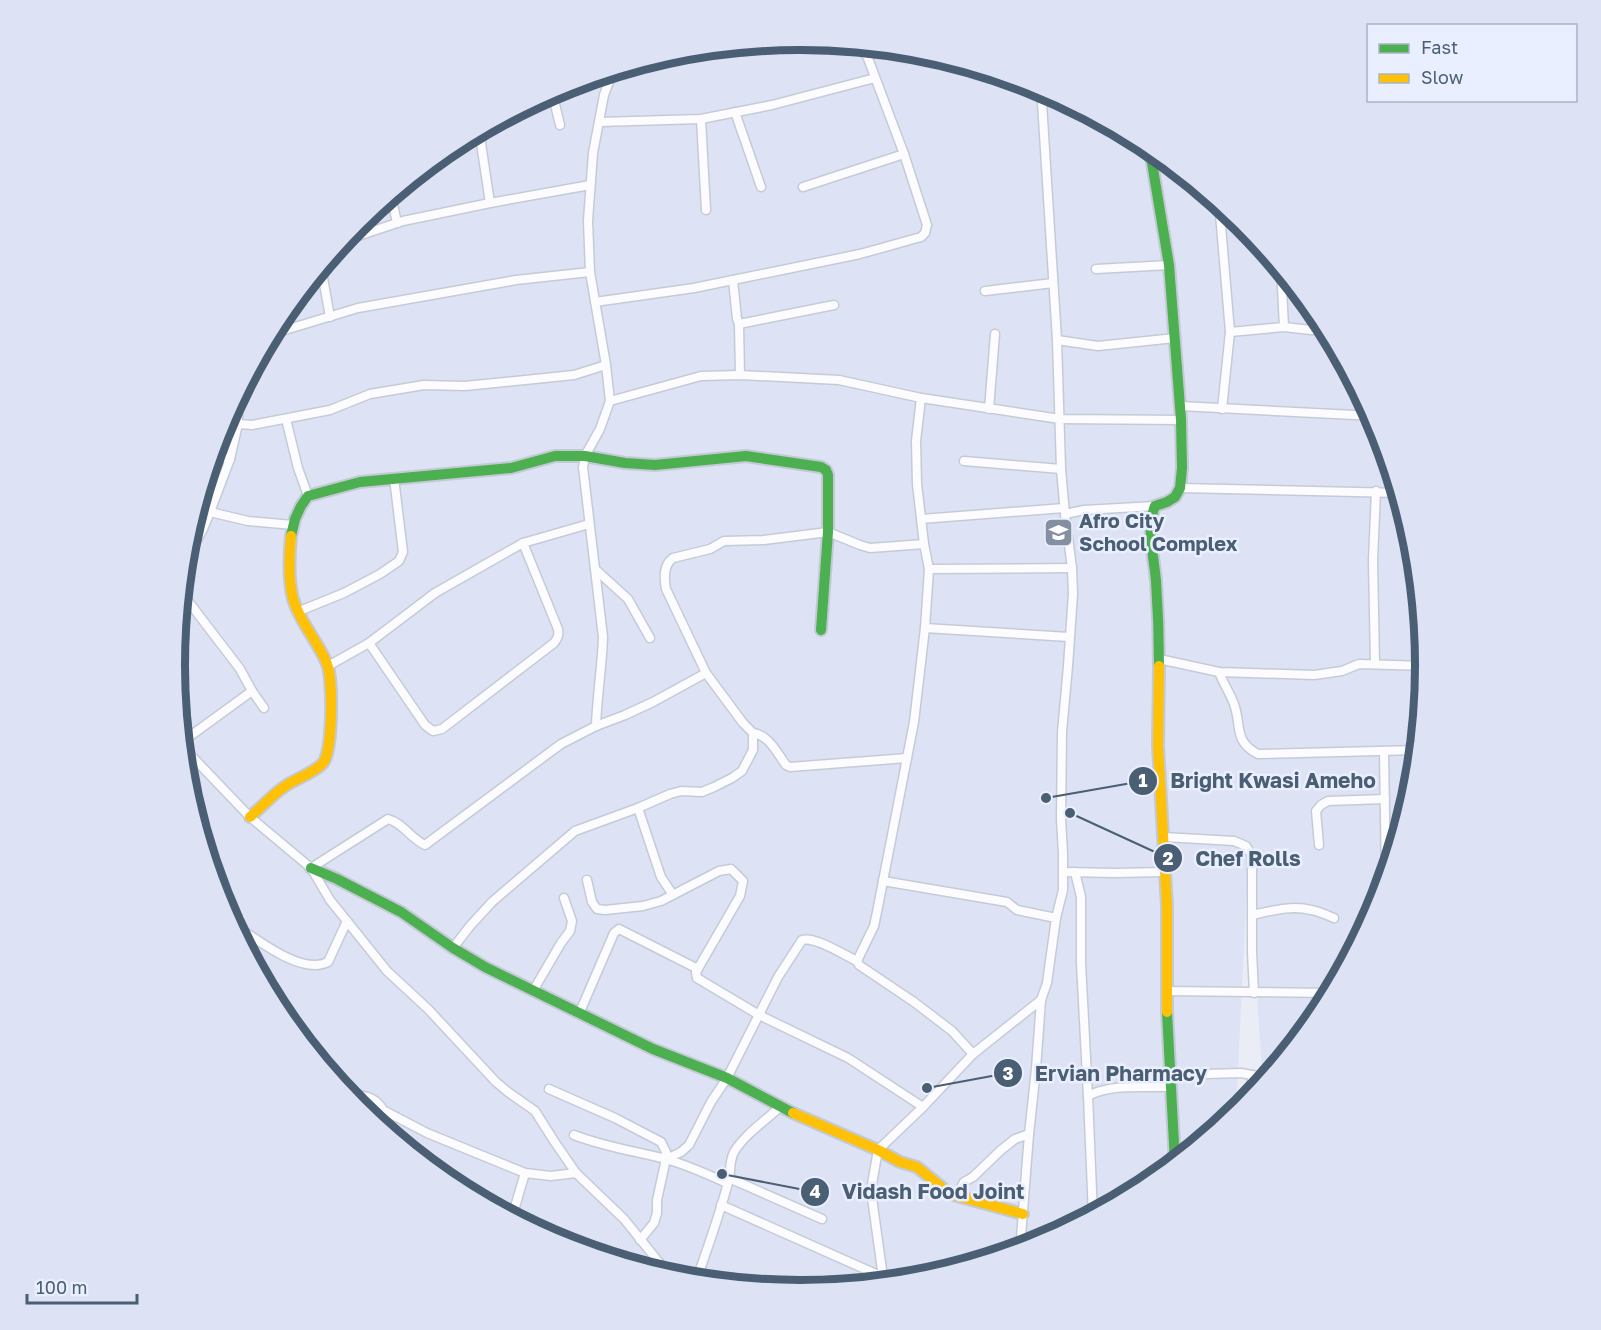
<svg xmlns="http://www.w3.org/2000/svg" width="1601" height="1330" viewBox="0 0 1601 1330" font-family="'Golos Text',sans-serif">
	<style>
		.residential { fill: #dde3f4 }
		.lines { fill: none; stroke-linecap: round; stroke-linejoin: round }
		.street-casing { stroke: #c5cbd6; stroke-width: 11 }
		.fast-casing { stroke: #c3cad5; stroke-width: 14 }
		.slow-casing { stroke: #c3cad5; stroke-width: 14 }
		.street { stroke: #fcfcfe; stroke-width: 8 }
		.fast { stroke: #4caf50; stroke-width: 10 }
		.slow { stroke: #ffc107; stroke-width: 10 }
		.labels { text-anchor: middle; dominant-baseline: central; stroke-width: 5; stroke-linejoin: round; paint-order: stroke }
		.poi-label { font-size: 20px; font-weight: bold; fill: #4a5e74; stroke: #eaefff; text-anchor: start }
		.rim { fill: none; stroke: #4a5e74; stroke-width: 8 }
		.leader { fill: none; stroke: #4a5e74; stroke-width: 2 }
		.callout-dot { fill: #4a5e74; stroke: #eaefff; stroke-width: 2 }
		.mark-label { font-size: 18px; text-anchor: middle; font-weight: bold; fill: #fff }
		.callout-label { font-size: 21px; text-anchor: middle; font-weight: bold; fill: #4a5e74; stroke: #eaefff; stroke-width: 5; stroke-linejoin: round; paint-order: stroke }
	</style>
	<rect width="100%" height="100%" fill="#eaecf6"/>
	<path class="residential" d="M800 39 923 51 1040 87 1149 145 1243 223 1321 318 1379 426 1415 543 1426 665 1414 787 1379 905 1321 1013 1263 1084 1248 860 1236 1114 1148 1186 1040 1243 922 1279 800 1291 678 1279 561 1243 452 1185 358 1107 280 1012 222 904 186 787 175 665 187 543 222 425 280 317 358 222 453 144 561 87 679 51Z"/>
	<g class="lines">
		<defs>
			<g id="street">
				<path d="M866 55 899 49"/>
				<path d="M1041 87 1057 340 1061 469 1065 514"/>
				<path d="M552 92 560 125"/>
				<path d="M735 112 761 187"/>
				<path d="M701 119 706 210"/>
				<path d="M600 122 701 119 772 105 875 78"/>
				<path d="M479 130 490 203"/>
				<path d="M1151 160 1168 161"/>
				<path d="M803 187 904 154"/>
				<path d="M391 195 397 223"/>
				<path d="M1219 202 1230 332 1222 409"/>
				<path d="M343 241 403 221 490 203 590 185"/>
				<path d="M321 267 330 317"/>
				<path d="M1281 268 1284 327"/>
				<path d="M1096 269 1169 265"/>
				<path d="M733 280 737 319 739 324 834 305"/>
				<path d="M985 291 1053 283"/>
				<path d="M595 302 694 288 860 254 921 237 925 233 927 225 904 154 863 45"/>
				<path d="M739 324 740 375"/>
				<path d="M272 332 285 330 358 308 516 280 590 272"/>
				<path d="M1230 332 1284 327 1311 330H1328"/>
				<path d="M1057 340 1098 346 1175 338"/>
				<path d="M610 401 701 376 740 375 839 380 921 398 1060 419 1181 420"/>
				<path d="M1180 406 1374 416"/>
				<path d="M989 409 995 334"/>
				<path d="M286 419 298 468 308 496"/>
				<path d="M238 424 252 425 330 410 370 394 424 385 465 386 574 375 606 365"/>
				<path d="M213 455 230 459"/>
				<path d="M964 461 1061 469"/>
				<path d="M1180 488 1399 493"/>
				<path d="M210 512 230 459 238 424V396"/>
				<path d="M921 519 1064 508"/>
				<path d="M184 564 203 529 210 512 248 521 293 525"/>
				<path d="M595 569 628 599 650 638"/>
				<path d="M929 569 1072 568"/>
				<path d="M182 593 240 669 252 691"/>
				<path d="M297 612 344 593 380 574 399 561 403 552 394 478"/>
				<path d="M925 628 1069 637"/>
				<path d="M369 643 425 725 433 731 442 729 554 643C558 638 559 635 558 629L523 543"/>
				<path d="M1159 659 1219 672 1314 675 1342 671 1359 664 1426 666"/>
				<path d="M1375 664 1373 560 1376 491"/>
				<path d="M328 666 369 643 435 593 500 556 523 543 589 524"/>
				<path d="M1219 672C1223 683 1230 693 1234 704 1242 726 1233 741 1258 754L1418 750"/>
				<path d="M596 726C597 696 602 667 603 637L583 467 585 456 600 429 610 401 606 365 590 272 588 221 593 153 604 95 613 71"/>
				<path d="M753 733C769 735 777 753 786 765L790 767 907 758"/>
				<path d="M182 742 252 691 264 708"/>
				<path d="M183 747 250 817 311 868 330 900 387 971 428 1009 496 1082 508 1092 535 1111 554 1141 576 1173 624 1219 670 1276"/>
				<path d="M1384 751 1386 882"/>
				<path d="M638 808 661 877 673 895"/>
				<path d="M1164 837 1234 841 1246 846 1252 856V952L1254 993"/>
				<path d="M1319 845 1316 811 1321 805 1328 801 1385 799"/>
				<path d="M311 868 388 819C403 823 411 839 425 845L561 744 596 726 625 715 653 702 706 673"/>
				<path d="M1063 872 1115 873 1165 872"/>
				<path d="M1075 872 1081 897V963L1088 1096 1093 1215"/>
				<path d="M587 880 592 902 597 909 605 910 643 906 661 901 719 871 731 869 743 881 740 896 696 972 697 978 759 1015 848 1058 923 1107"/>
				<path d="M883 881 1007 902 1017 910 1056 918"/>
				<path d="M1252 915C1271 911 1291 905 1311 910 1319 911 1326 915 1334 918"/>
				<path d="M233 924C256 938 301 976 328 962L347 921"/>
				<path d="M453 948 470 926 492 902 575 831 638 808 670 794 681 791 702 792 714 787 732 778 742 771 753 750V733L743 723 706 673 666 589C664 578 663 565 673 558L710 549 724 541 764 540 828 532 860 545 870 548 924 544"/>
				<path d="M857 961 874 926 877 912 914 722 925 628 929 569 924 544 917 484 916 441 921 398"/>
				<path d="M533 991 561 943 570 931 572 921 564 898"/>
				<path d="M1166 991 1332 993"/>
				<path d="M579 1014 614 933 619 929 698 969"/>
				<path d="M1171 1075 1241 1073 1268 1078"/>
				<path d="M1252 1075V1097"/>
				<path d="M340 1086C351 1093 366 1100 366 1114"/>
				<path d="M549 1089 615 1118 661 1142 666 1152V1159L657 1200V1213L654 1223 640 1240"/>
				<path d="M356 1096C367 1094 378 1101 383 1110"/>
				<path d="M1088 1096C1111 1083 1146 1088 1172 1087"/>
				<path d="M367 1110 375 1112 383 1110 427 1133 525 1173"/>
				<path d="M574 1135C605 1147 634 1151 666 1159 687 1165 707 1174 727 1183"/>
				<path d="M666 1159 681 1152 689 1145 711 1102 727 1078 778 977 802 940C815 936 844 955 857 961L859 965 914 1002 952 1031 973 1054"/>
				<path d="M729 1178 822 1219"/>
				<path d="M956 1196 964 1182 973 1177 1001 1150 1015 1139 1029 1134"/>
				<path d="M721 1205 894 1282"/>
				<path d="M512 1217 525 1173 551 1176 576 1173"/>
				<path d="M1020 1250 1029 1134 1036 1069 1041 1000 1047 983 1056 918 1063 890V854L1061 819 1062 732 1068 666 1073 594 1072 568 1065 514 1084 510 1155 506"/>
				<path d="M883 1277 872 1198V1184L878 1150 923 1107 973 1054 1041 1000"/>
				<path d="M696 1281C708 1247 720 1214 729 1179 731 1170 729 1162 734 1152 745 1134 765 1121 780 1107"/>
			</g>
			<g id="fast">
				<path d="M1149 145 1169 265 1181 420 1182 468 1180 488 1175 497 1167 502 1155 506C1146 528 1154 557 1156 581 1158 609 1159 638 1159 666"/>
				<path d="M291 536 295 519 301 506 308 496 360 482 511 468 555 456H585L625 463 655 465 746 456 821 467 826 470 828 475V532L821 630"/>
				<path d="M311 868 337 879 401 912 453 948 485 967 653 1049 727 1078 793 1113"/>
				<path d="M1167 1012 1175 1163"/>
			</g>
			<g id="slow">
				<path d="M1159 666 1158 746 1167 906V1012"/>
				<path d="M250 817C262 807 272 795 284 787 296 778 313 774 323 763 333 751 333 679 327 664 318 641 300 623 293 599 288 579 289 557 291 536"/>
				<path d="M793 1113 878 1150 900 1162 917 1167 950 1194 1023 1214"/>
			</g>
		</defs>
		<use href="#street" class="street-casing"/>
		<use href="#fast" class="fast-casing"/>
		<use href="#slow" class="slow-casing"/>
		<use href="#street" class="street"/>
		<use href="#fast" class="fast"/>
		<use href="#slow" class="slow"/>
	</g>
	<defs>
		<symbol id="school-square" viewBox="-11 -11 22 22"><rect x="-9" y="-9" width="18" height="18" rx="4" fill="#8290a2" stroke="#eaefff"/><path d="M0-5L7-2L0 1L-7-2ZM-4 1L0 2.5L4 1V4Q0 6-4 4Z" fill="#fff"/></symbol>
	</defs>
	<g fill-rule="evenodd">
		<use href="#school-square" x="1042" y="516" width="33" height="33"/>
	</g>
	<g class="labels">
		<g class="poi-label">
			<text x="1079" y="520">Afro City<tspan x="1079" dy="23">School Complex</tspan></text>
		</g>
	</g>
	<path d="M0 0H1601V1330H0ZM185 665a615 615 0 1 1 1230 0a615 615 0 1 1-1230 0Z" fill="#dde3f4" fill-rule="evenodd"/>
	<path class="rim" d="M185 665a615 615 0 1 1 1230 0a615 615 0 1 1-1230 0Z"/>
	<path class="leader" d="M1046 798L1143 781M1070 813L1168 858M927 1088L1008 1073M722 1174L815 1192"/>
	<g class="callout-dot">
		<circle cx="1046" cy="798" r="6"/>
		<circle cx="1070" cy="813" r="6"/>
		<circle cx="927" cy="1088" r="6"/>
		<circle cx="722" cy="1174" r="6"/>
		<circle cx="1143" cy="781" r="15"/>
		<circle cx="1168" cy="858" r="15"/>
		<circle cx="1008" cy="1073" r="15"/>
		<circle cx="815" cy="1192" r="15"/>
	</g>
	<g class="mark-label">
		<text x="1143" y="787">1</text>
		<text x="1168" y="865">2</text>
		<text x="1008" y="1080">3</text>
		<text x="815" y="1198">4</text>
	</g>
	<g class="callout-label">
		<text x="1273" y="788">Bright Kwasi Ameho</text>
		<text x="1248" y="866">Chef Rolls</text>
		<text x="1121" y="1081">Ervian Pharmacy</text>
		<text x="933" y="1199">Vidash Food Joint</text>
	</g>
	<rect x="1367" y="24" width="210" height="78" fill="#eaefff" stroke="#aab5c7" stroke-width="1.5"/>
	<rect x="1379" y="44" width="30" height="9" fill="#4caf50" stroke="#aab5c7" stroke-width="1.5"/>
	<text x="1421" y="54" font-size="18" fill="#4a5e74">Fast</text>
	<rect x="1379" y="74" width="30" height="9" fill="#ffc107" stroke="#aab5c7" stroke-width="1.5"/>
	<text x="1421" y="84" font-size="18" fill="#4a5e74">Slow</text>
	<path d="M27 1294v9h110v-9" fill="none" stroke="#4a5e74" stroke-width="3"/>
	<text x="36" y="1294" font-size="18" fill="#4a5e74" stroke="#eaefff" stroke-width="4.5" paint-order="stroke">100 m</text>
</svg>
